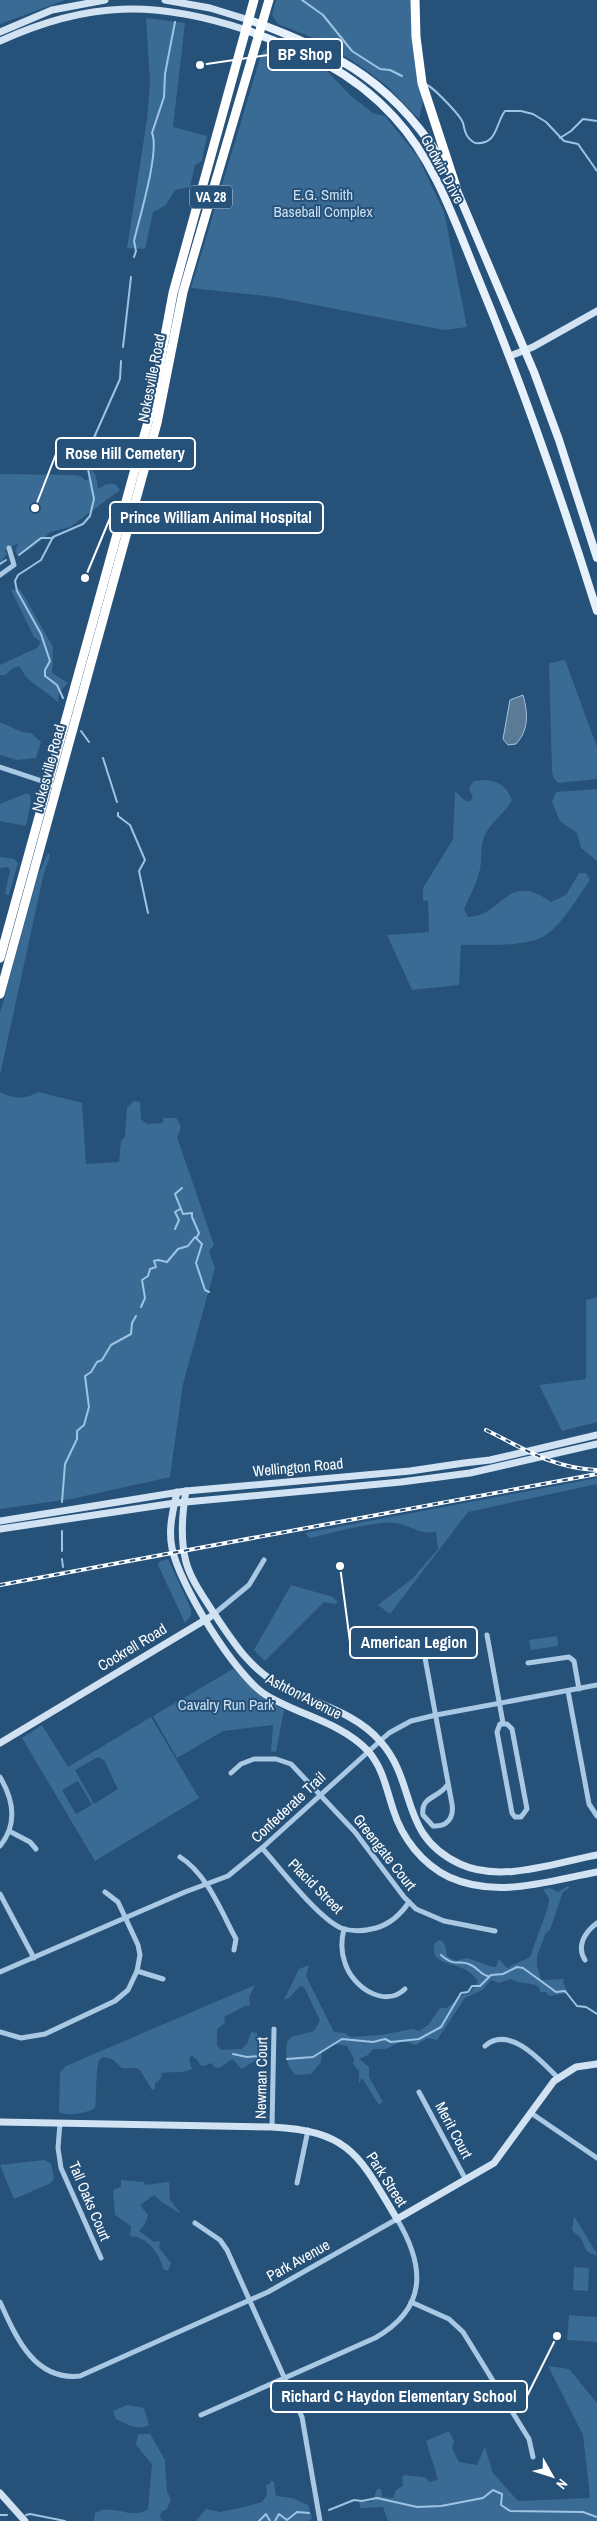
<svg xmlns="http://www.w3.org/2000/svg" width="597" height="2521" viewBox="0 0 597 2521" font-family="'Archivo Narrow',sans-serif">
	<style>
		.green { fill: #3a6b95; fill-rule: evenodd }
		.water { fill: #5b7a96; stroke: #9dc4e3 }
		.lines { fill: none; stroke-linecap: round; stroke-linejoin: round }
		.stream { stroke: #9dc4e3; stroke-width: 2 }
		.street { stroke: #a8c8e3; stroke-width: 5 }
		.secondary { stroke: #d1e3f3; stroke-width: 7 }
		.primary { stroke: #e7f1fc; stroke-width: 8 }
		.highway { stroke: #fff; stroke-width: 9 }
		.rail-casing { stroke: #fff; stroke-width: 4 }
		.rail { stroke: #265178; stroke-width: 2; stroke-dasharray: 5.5; stroke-linecap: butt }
		.labels { text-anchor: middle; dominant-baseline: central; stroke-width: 4; stroke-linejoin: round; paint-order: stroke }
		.shield { fill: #265178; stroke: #becbd6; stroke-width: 1 }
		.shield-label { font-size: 14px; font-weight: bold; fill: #fff }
		.street-label { font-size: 15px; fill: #fff; stroke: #265178 }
		.park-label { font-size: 15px; fill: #cbe0f2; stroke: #265178 }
		.leader { fill: none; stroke: #fff; stroke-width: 2 }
		.callout-dot { fill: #fff; stroke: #265178; stroke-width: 2 }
		.callout { fill: #265178; stroke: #fff; stroke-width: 2 }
		.callout-label { font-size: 16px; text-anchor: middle; font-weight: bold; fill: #fff }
	</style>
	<rect width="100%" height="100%" fill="#265178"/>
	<g class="green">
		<path d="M0 0H65L0 24Z"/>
		<path d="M276 0H413L414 57 423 101 419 119 387 86 366 70 324 42 278 24 272 15Z"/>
		<path d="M146 18 185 23 173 127 207 136 202 161 195 165 190 187 175 190 166 205 153 212 145 249 127 248 147 120 150 83Z"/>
		<path d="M269 47 326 70 350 95 373 113 385 116 418 157 444 212 467 327 444 330 274 297 191 288 262 52Z"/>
		<path d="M97 434 98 440 92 470 96 476 98 489C104 486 106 483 115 484L120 490 70 527 51 532 30 549 17 555 15 550 19 543 5 550 7 554 0 563V474L74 475 80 476 86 481 91 477 89 452Z"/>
		<path d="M20 589 53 647 52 673 68 683 59 692 58 702 27 678 19 666 13 668 5 675H0V665L37 648 41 642 34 637 11 590Z"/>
		<path d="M565 660 597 747V779L558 783 553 777 552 770 549 663Z"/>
		<path d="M0 722 22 732 31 733 41 742 36 758 17 760 0 755Z"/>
		<path d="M486 780C500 782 507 787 512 800 505 814 490 822 484 837 480 847 482 859 480 869 477 883 470 896 464 909L468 917C504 916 506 870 551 902L566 895 579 873H586L590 880C577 898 564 922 546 935 526 948 485 944 461 945L459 985 412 990 387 935 429 932 428 901 423 900V888L453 839 455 791 463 799 469 802 473 798 469 788 474 781Z"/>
		<path d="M597 789V861L581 848 577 833 560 821 552 802 556 792Z"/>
		<path d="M27 793 30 795 31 801 26 826 0 821V804Z"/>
		<path d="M48 853 50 855 43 877 0 1075V1013L38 875Z"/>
		<path d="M0 857 14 859 18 863 9 895 5 894 10 870 8 867 0 868Z"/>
		<path d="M0 1092C15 1099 24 1100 38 1092L82 1103 86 1164 119 1162 121 1141 125 1137 127 1108 134 1101 140 1102 141 1119 147 1124 163 1123V1118H176C183 1126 181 1128 177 1137L214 1245 209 1251 215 1268 183 1384 170 1477 71 1499 0 1509Z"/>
		<path d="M597 1297V1422L562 1431 539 1385 586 1379V1300Z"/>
		<path d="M597 1478V1484L468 1512 390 1614 378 1605 412 1579 438 1549 436 1532C417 1535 412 1525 395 1523 373 1521 332 1533 310 1538L305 1533Z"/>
		<path d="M168 1559 191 1609V1616L185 1623 158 1565 160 1561Z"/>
		<path d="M291 1585 333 1597 338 1602 334 1604 324 1602 265 1661 254 1650Z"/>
		<path d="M557 1636 558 1646 531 1650 529 1640Z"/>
		<path d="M233 1669 259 1695 284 1710 276 1752 271 1751 273 1725 223 1731 177 1758 153 1716Z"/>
		<path d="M151 1717 199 1798 95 1861 22 1738 42 1725 68 1767ZM98 1757 104 1760 118 1789 94 1804 75 1770ZM78 1781 92 1805 76 1814 62 1790Z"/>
		<path d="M568 1886 570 1888 563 1892 550 1930 546 1933 537 1955V1965L541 1980 564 1979 563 1983 568 1993 549 1996 546 1992H540L539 1987C531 1982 519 1984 511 1979L499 1983 491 1980 482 1990 465 1998 437 2040 428 2038 416 2045 403 2041 385 2049H373L368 2055 359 2059 369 2067V2077L383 2102 379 2105 362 2078 359 2083V2071L353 2064 354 2059 347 2046C337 2044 330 2044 322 2051L321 2062 311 2074 296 2075C286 2067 285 2054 287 2042L291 2037 314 2031 320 2020 304 1987 300 1986 289 1998 284 2000 299 1969 309 1965 306 1976 334 2032 345 2033 350 2037 381 2035 412 2029 419 2031 428 2025 440 2008H447L462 1995 469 1994 478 1982C476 1978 469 1971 464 1969 454 1963 427 1963 435 1943L439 1940C446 1942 446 1949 447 1956L456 1961 467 1958 493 1967H496L499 1959 507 1968 530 1957 548 1907 549 1899 543 1889 550 1888 558 1892Z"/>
		<path d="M255 1985 249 1997 250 2006H245L224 2017 225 2023 217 2029V2045L221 2050 241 2049 247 2044 251 2032 257 2033 260 2052 256 2060 242 2069 232 2059 221 2067 216 2068 211 2063 204 2066 200 2065 198 2061 191 2055 189 2059 192 2069C182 2074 172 2071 162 2073L161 2078 155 2084V2089L152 2090 140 2070 136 2068H122L112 2059 103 2057 99 2060C95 2075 97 2093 95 2108 87 2113 67 2117 59 2112L60 2072 66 2066Z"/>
		<path d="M44 2160 51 2163 54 2178 51 2183 14 2199 0 2165Z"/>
		<path d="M121 2180 144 2182 145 2185 169 2182 170 2200 181 2214 163 2203 154 2195 140 2205 148 2215 145 2224 139 2231 154 2242 160 2241 159 2248 171 2263 168 2271 163 2269C160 2253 146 2236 130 2236L131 2226 115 2215 113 2190 121 2187Z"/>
		<path d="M574 2216 597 2254V2255C582 2252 587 2248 581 2239 579 2235 575 2234 572 2230Z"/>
		<path d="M574 2267 589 2268 588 2291 573 2290Z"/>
		<path d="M569 2315 597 2317V2342L567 2340Z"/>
		<path d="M548 2366 569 2369 597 2403V2521H388L383 2507 360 2508 359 2502H372L377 2489H381L382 2497 393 2498 396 2490 403 2486 402 2478 404 2475 424 2477 430 2482 438 2479 426 2441 449 2431 454 2441 452 2448 459 2462 477 2465 485 2447 493 2473 518 2501 590 2498 583 2435Z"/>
		<path d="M127 2405 144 2408 149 2425C138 2431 127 2424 116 2419L113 2411Z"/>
		<path d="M138 2434H150L165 2460 167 2492 171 2499 167 2509 161 2512 160 2517 163 2521H94L95 2513C112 2502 132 2521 148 2509L152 2464 136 2445Z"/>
		<path d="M271 2480 274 2482 276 2496 292 2498 308 2505 312 2518 309 2521H196L206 2509 220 2512 244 2507 262 2502 267 2495 266 2485 270 2484Z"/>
	</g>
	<path class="water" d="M523 695C528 713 529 730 516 744L508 745 503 739 510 700Z"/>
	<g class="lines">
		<g class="stream">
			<path d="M302 0 323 15 352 51 380 69 390 70 402 76"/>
			<path d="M427 85C434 88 461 116 463 123 465 132 466 138 475 143 498 145 495 124 505 111H521L533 114 546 122 564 141 578 144 597 171"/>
			<path d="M560 138 571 131 583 119 597 121"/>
			<path d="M134 257 136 251 134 241C139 219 160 151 152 133L164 97 165 74 175 22"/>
			<path d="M123 347 131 277"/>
			<path d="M19 555 41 538H53"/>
			<path d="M0 564 6 560"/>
			<path d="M63 698 57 685 45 676V670L50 661 41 634 17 591 15 581 18 575 41 560 53 537 83 524 90 516 94 499 88 469 92 442 120 379 121 361"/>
			<path d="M81 731 89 742"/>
			<path d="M103 758 117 802"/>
			<path d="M118 813V816L130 825 145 860 139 871 148 913"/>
			<path d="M182 1188 175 1194 183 1214 192 1213V1217L199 1233 197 1237"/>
			<path d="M175 1229 179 1220 175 1212 180 1209"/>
			<path d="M141 1307 145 1298 142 1280 148 1276 150 1269 156 1267 154 1261 158 1260 167 1262 178 1249 188 1246 195 1237 202 1244 196 1263 205 1290 209 1292"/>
			<path d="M62 1502 65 1464 77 1439V1431L84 1425 89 1407 85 1376 91 1372 97 1362 102 1360 111 1345 131 1334 132 1323 136 1316"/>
			<path d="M62 1551V1531"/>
			<path d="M62 1559 63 1567"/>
			<path d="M441 1955C457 1969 458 1958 471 1965 478 1968 481 1975 488 1976"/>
			<path d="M233 2054 247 2057 261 2056"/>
			<path d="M287 2059 313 2057 342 2039 373 2042 385 2039 391 2042 419 2039 441 2027 461 1993 468 1992 472 1986H480L491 1975 503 1974 517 1967 523 1968 556 1992 565 1991 577 2006 586 2007 597 2014"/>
			<path d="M329 2510 354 2500 362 2501 377 2498 417 2507 441 2506 483 2498 493 2490 502 2494 501 2505 510 2511 583 2512 597 2517"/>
			<path d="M0 2515H7"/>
			<path d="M26 2515 30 2514 65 2521"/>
			<path d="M259 2521 266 2514 270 2521"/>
			<path d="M275 2521 279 2514 287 2520 297 2512 309 2513"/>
		</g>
		<g class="street">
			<path d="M0 575 14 565 9 548"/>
			<path d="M0 767 57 786"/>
			<path d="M214 1614 249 1585 264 1560"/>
			<path d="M487 1635 503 1723"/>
			<path d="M423 1647 452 1804C454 1817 448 1827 433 1826L423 1815C420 1796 440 1798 448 1784"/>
			<path d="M528 1663 569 1657 574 1661 579 1689"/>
			<path d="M568 1691 589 1804 597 1816"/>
			<path d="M500 1724H507L512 1729 527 1809 521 1817H515L512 1813 497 1732Z"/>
			<path d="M231 1773 241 1764 254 1759H276L291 1764 355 1832 404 1897 416 1909 444 1921 495 1931"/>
			<path d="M0 1777C13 1799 18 1824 0 1846"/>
			<path d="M9 1831 30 1842 36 1849"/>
			<path d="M262 1848C281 1869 317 1917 341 1928 352 1932 365 1931 376 1928 390 1924 401 1914 409 1902"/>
			<path d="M180 1857C207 1874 221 1911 236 1939L234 1950"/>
			<path d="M0 1894 34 1958"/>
			<path d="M344 1929C341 1940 341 1952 345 1963 352 1986 384 2009 405 1989"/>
			<path d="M585 1960C576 1946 585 1932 597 1923"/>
			<path d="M137 1971 163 1979"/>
			<path d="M0 1972 185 1892 228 1876 262 1848 389 1733 411 1721 436 1715 597 1685"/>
			<path d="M0 2032 21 2038 45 2034 115 2001 128 1990 137 1971 140 1955 138 1945 118 1902 105 1892"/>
			<path d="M485 2046C509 2024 542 2062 558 2078"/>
			<path d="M419 2092 466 2180"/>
			<path d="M531 2113 597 2158"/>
			<path d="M60 2123 58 2148 61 2168 101 2258"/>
			<path d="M272 2127 274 2029"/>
			<path d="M297 2183 308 2130"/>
			<path d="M195 2223 220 2240 227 2250 302 2417 320 2521"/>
			<path d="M0 2302C16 2337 34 2381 80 2376L268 2292 397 2219C425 2266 428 2308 375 2338L201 2415"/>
			<path d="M411 2302 449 2319 463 2332 529 2439 533 2457"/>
		</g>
		<g class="secondary">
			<path d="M165 0 210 8 249 20"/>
			<path d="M0 32 52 10 105 0"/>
			<path d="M0 41C88 1 155 0 246 30"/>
			<path d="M510 356 533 347 597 311"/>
			<path d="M186 1491C182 1514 180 1539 186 1562 191 1580 203 1596 213 1612 232 1640 248 1667 278 1684 312 1703 354 1711 380 1741 418 1783 398 1835 460 1864 501 1883 554 1863 597 1855"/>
			<path d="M177 1492C173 1511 168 1529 172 1548 179 1584 235 1676 266 1695 298 1715 341 1722 368 1751 383 1768 386 1788 393 1809 402 1838 422 1864 449 1877 497 1899 548 1881 597 1872"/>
			<path d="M0 1521 186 1491 410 1471 464 1463 490 1460 597 1435"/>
			<path d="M0 1529 175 1503 401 1482 470 1473 597 1444"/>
			<path d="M0 1743 210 1617"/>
			<path d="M0 2122 272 2127C351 2131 360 2157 397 2219L494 2163 554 2081 576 2067 597 2064"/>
			<path d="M0 2493 25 2521"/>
		</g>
		<g class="primary">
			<path d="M249 20C339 52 399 86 448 171"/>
			<path d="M246 30C304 51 351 70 394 117 434 160 454 219 476 273 522 384 561 496 597 611"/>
			<path d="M453 181 534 372 559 440 597 558"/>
		</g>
		<g class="highway">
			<path d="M415 0 416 37 422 83 456 187"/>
			<path d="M0 958 151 411 173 293 254 0"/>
			<path d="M0 994 157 423 183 292 269 0"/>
		</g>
		<defs>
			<g id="rail">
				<path d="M486 1430C525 1449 552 1468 597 1470"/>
				<path d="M0 1585 597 1474"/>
			</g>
		</defs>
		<use href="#rail" class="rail-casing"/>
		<use href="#rail" class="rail"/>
	</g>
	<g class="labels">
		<rect class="shield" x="190" y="185.5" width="42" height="23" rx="4"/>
		<g class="shield-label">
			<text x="211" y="197">VA 28</text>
		</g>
		<g class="street-label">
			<text transform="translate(443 169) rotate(62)">Godwin Drive</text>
			<text transform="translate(151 378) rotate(-79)">Nokesville Road</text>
			<text transform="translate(48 768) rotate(-75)">Nokesville Road</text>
			<text transform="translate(298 1467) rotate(-5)">Wellington Road</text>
			<text transform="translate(132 1647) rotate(-31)">Cockrell Road</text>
			<text transform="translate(304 1696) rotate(27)">Ashton Avenue</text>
			<text transform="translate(288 1807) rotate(-43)">Confederate Trail</text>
			<text transform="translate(385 1852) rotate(52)">Greengate Court</text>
			<text transform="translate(316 1886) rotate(45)">Placid Street</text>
			<text transform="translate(261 2078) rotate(-89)">Newman Court</text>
			<text transform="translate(454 2130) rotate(62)">Merit Court</text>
			<text transform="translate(387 2179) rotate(57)">Park Street</text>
			<text transform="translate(90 2201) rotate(67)">Tall Oaks Court</text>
			<text transform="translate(298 2260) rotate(-29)">Park Avenue</text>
		</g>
		<g class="park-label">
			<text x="323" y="194">E.G. Smith<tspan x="323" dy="17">Baseball Complex</tspan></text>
			<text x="226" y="1704">Cavalry Run Park</text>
		</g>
	</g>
	<path class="leader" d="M200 65L268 55M35 508L56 454M85 578L110 518M340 1566L350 1642M557 2336L527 2396"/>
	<g class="callout-dot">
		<circle cx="200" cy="65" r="5"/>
		<circle cx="35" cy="508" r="5"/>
		<circle cx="85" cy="578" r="5"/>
		<circle cx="340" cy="1566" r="5"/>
		<circle cx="557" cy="2336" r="5"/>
	</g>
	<g class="callout">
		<rect x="268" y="39" width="74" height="31" rx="5"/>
		<rect x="56" y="438" width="139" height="31" rx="5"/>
		<rect x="110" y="502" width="213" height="31" rx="5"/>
		<rect x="350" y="1627" width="127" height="31" rx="5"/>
		<rect x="271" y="2381" width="256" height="31" rx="5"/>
	</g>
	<g class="callout-label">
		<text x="305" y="60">BP Shop</text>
		<text x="125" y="459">Rose Hill Cemetery</text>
		<text x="216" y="523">Prince William Animal Hospital</text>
		<text x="414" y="1648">American Legion</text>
		<text x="399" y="2402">Richard C Haydon Elementary School</text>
	</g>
	<g transform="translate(552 2476) rotate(129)" stroke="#265178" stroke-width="4" paint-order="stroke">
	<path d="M0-4L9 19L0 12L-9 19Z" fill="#ffffff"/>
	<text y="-8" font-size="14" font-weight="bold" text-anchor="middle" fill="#ffffff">N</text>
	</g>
</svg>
